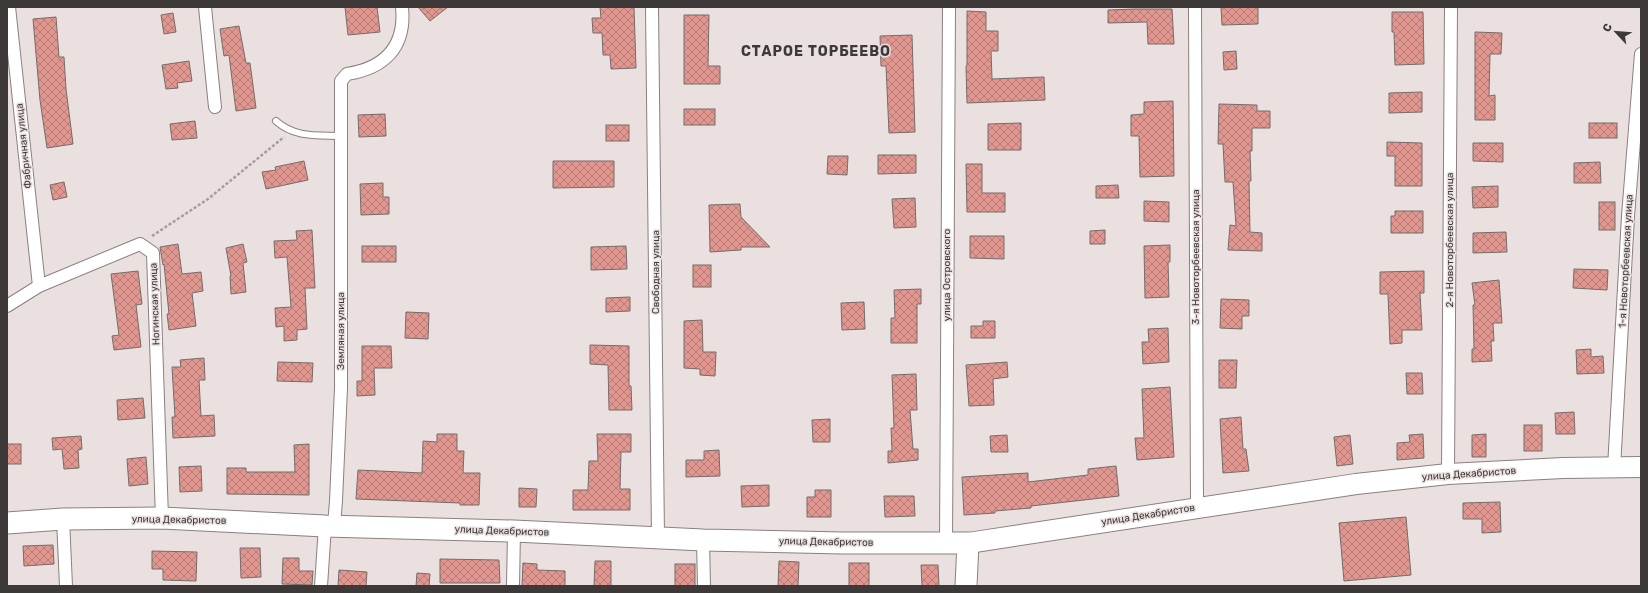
<svg xmlns="http://www.w3.org/2000/svg" width="1648" height="593" viewBox="0 0 1648 593" font-family="Rubik,sans-serif">
	<style>
		.building { fill: url(#building-cross-hatch); stroke: #746c6b }
		.lines { fill: none; stroke-linecap: round; stroke-linejoin: round }
		.service-casing { stroke: #89807f; stroke-width: 8 }
		.minor-casing { stroke: #89807f; stroke-width: 14 }
		.primary-casing { stroke: #89807f; stroke-width: 22 }
		.trunk-casing { stroke: #89807f; stroke-width: 23 }
		.path { stroke: #a49d9c; stroke-width: 2.5; stroke-dasharray: 3 2; stroke-linecap: butt }
		.service { stroke: #fff; stroke-width: 6 }
		.minor { stroke: #fff; stroke-width: 12 }
		.primary { stroke: #fff; stroke-width: 20 }
		.trunk { stroke: #fff; stroke-width: 21 }
		.labels { text-anchor: middle; dominant-baseline: central; stroke-width: 3; stroke-linejoin: round; paint-order: stroke }
		.street-label { font-size: 10px; fill: #3d3939; stroke: #eae0df }
		.district-label { font-size: 14px; font-weight: bold; letter-spacing: 1px; fill: #3d3939; stroke: #eae0df }
	</style>
	<defs>
		<pattern id="building-cross-hatch" width="8" height="8" patternUnits="userSpaceOnUse"><rect width="8" height="8" fill="#e19790"/><path d="M0 0l8 8M0 8l8-8" fill="none" stroke="#b87c77"/></pattern>
	</defs>
	<rect width="100%" height="100%" fill="#eae0df"/>
	<g class="building">
		<path d="M345 7H377L380 32 348 35Z"/>
		<path d="M418 7H448L430 21Z"/>
		<path d="M600 7H634L636 68 611 69 610 55H603L602 33H593L592 18H601Z"/>
		<path d="M1221 7H1258V24L1222 25Z"/>
		<path d="M1134 9H1172L1174 44H1148L1147 22 1108 23V10Z"/>
		<path d="M967 11 986 12V31H998V51H991L992 79 1044 77 1045 100 967 103 966 66 967 65Z"/>
		<path d="M1392 12H1423L1424 64 1395 65 1394 32H1392Z"/>
		<path d="M173 13 176 32 164 34 161 15Z"/>
		<path d="M684 15H709L708 66H720V84H684Z"/>
		<path d="M56 17 59 57H64L66 89 73 144 47 148 40 100 33 19Z"/>
		<path d="M239 26 246 63H250L256 108 236 111 229 55 224 56 220 29Z"/>
		<path d="M1475 32 1502 33 1501 54H1490L1489 96 1495 95V120H1475Z"/>
		<path d="M912 35 915 132 889 133 886 66H881L880 36Z"/>
		<path d="M1236 51 1237 69 1224 70 1223 52Z"/>
		<path d="M189 61 192 81 177 83 178 88 166 89 162 65Z"/>
		<path d="M1422 92V112L1389 113V93Z"/>
		<path d="M1173 101 1174 176 1140 177 1139 136H1131V115L1144 114V102Z"/>
		<path d="M1219 104 1257 105V111H1270V128H1252V151H1250L1251 181H1249L1250 232 1262 233V251L1228 250 1230 225 1236 226 1233 182H1225L1223 144H1218Z"/>
		<rect x="684" y="109" width="31" height="16"/>
		<path d="M385 114 386 136 359 137 358 115Z"/>
		<path d="M195 121 197 138 172 140 170 124Z"/>
		<path d="M1021 123V150H988V124Z"/>
		<rect x="1589" y="123" width="28" height="15"/>
		<rect x="606" y="125" width="23" height="16"/>
		<path d="M1387 142 1422 143V186H1395V156H1387Z"/>
		<path d="M1473 143H1503V162L1473 161Z"/>
		<path d="M878 155H916V173L878 174Z"/>
		<path d="M828 156H848L847 175 827 174Z"/>
		<path d="M304 161 308 180 266 189 262 172 276 170 275 167Z"/>
		<path d="M553 161H614V187L553 188Z"/>
		<path d="M1600 162 1601 183H1574V163Z"/>
		<path d="M966 164H982V193H1005V212H967Z"/>
		<path d="M64 182 67 197 53 200 50 185Z"/>
		<path d="M383 183V197H389V214L361 215 360 184Z"/>
		<path d="M1118 185 1119 198H1096V186Z"/>
		<path d="M1498 186V207L1473 208 1472 187Z"/>
		<path d="M915 198 916 227 894 228 892 199Z"/>
		<path d="M1144 201 1169 202V222L1144 221Z"/>
		<rect x="1599" y="202" width="16" height="28"/>
		<path d="M740 204 741 217 770 247H741V250L710 252 709 205Z"/>
		<path d="M1395 211H1423V233H1391V216H1395Z"/>
		<path d="M312 230 315 288H305L307 329 297 330V340L284 341V326L276 327 275 308 291 307 287 257 275 258 274 241 297 240 296 231Z"/>
		<path d="M1105 230V244H1090V231Z"/>
		<path d="M1506 232 1507 252 1473 253V233Z"/>
		<path d="M970 236H1004V259L970 258Z"/>
		<path d="M178 244 182 274 201 272 203 291 192 293 196 326 169 330 167 314H169L164 264 163 265 160 247Z"/>
		<path d="M243 244 247 262 243 263 246 292 231 294 230 276H231L226 248Z"/>
		<path d="M1170 245V262H1168L1169 297 1145 298 1144 246Z"/>
		<rect x="362" y="246" width="34" height="16"/>
		<path d="M626 246 627 269 591 270V247Z"/>
		<rect x="693" y="265" width="18" height="22"/>
		<path d="M1574 269 1608 270 1607 290 1573 288Z"/>
		<path d="M138 271 142 304 136 305 141 347 114 350 112 336 119 335 111 274Z"/>
		<path d="M1424 271V293H1420L1422 330H1402V343L1390 344 1388 294H1380V272Z"/>
		<path d="M1499 280 1502 323H1493L1494 341H1491L1492 361 1472 362V349H1474L1473 305H1475L1472 283Z"/>
		<path d="M921 289V304H917V343H891V318H895L894 290Z"/>
		<path d="M630 297V311L606 312V298Z"/>
		<path d="M1221 299 1249 300V316H1242V329L1220 328Z"/>
		<path d="M864 302 865 329 842 330 841 303Z"/>
		<path d="M406 312 429 313 428 339 405 338Z"/>
		<path d="M702 320 703 352H716L715 376 700 375V369L684 368V321Z"/>
		<path d="M983 321H995V338H971V326H983Z"/>
		<path d="M1168 328 1169 362 1143 364 1142 342H1149L1148 329Z"/>
		<path d="M590 345 629 346V386H631L632 410H609L608 365 590 364Z"/>
		<path d="M362 346H391L392 368H374L375 395 357 396V381H362Z"/>
		<path d="M1591 349V357L1603 356 1604 373 1577 374 1576 350Z"/>
		<path d="M204 358 205 380H199L201 416 214 415 215 436 173 438 172 417H175L172 367H181L180 360Z"/>
		<path d="M1219 360H1237L1236 388H1219Z"/>
		<path d="M278 362 313 363 312 382 277 381Z"/>
		<path d="M1007 362 1008 377 993 379 994 405 969 406 966 365Z"/>
		<path d="M1406 373H1422L1423 394H1407Z"/>
		<path d="M916 374 917 410H910L913 449H918V460L888 463V451H892L891 428H894L892 375Z"/>
		<path d="M1170 387 1174 457 1137 460 1135 438H1144L1142 389Z"/>
		<path d="M143 398 145 418 118 420 117 400Z"/>
		<path d="M1574 412 1575 434H1556L1555 413Z"/>
		<path d="M1241 417 1243 449H1246L1249 471 1223 473 1220 419Z"/>
		<path d="M830 419V442H813L812 420Z"/>
		<rect x="1524" y="425" width="18" height="26"/>
		<path d="M437 434H457V451H464L463 473H480L479 505H460V503L356 499 358 470 422 473 423 441 437 442Z"/>
		<path d="M597 434H631V452H621L620 489H630V510H573V490H588L589 461H598Z"/>
		<path d="M1423 434 1424 458 1397 460V443L1410 442 1409 435Z"/>
		<path d="M1486 434V457H1472V435Z"/>
		<path d="M1007 435 1008 452H991L990 436Z"/>
		<path d="M1350 435 1353 464 1337 466 1334 437Z"/>
		<path d="M81 436 82 449 78 450 79 468 64 469 62 449 53 450 52 438Z"/>
		<rect x="7" y="444" width="14" height="20"/>
		<path d="M309 444V495L227 494V468H246V472H295L294 445Z"/>
		<path d="M719 450 720 476 686 477V460H704V451Z"/>
		<path d="M146 457 148 484 129 486 127 459Z"/>
		<path d="M201 466 202 491 180 492 179 467Z"/>
		<path d="M1116 466 1119 496 1031 506V508L995 511V513L964 515 962 477 1028 473V482L1088 475V469Z"/>
		<path d="M769 485V506L742 507 741 486Z"/>
		<path d="M519 488 537 489 536 507H519Z"/>
		<path d="M815 490H831V517H807V497H815Z"/>
		<path d="M884 496H914L915 516 885 517Z"/>
		<path d="M1500 502 1501 532 1482 533V519H1463V503Z"/>
		<path d="M1406 517 1411 575 1344 581 1339 523Z"/>
		<path d="M53 545 54 564 24 566 23 546Z"/>
		<path d="M240 548H260L261 577 241 578Z"/>
		<path d="M152 551 197 552 196 581 163 580V569H152Z"/>
		<path d="M283 558H299V571H313L312 585 282 584Z"/>
		<path d="M440 559 499 560 500 583H440Z"/>
		<path d="M595 561H611V586H594Z"/>
		<path d="M779 561 799 562 798 586H778Z"/>
		<path d="M523 563 537 564V570L565 571V586H522Z"/>
		<rect x="849" y="563" width="20" height="23"/>
		<rect x="675" y="564" width="20" height="22"/>
		<path d="M921 565H938L939 586H922Z"/>
		<path d="M339 570 367 572 366 586H338Z"/>
		<path d="M417 573 430 574 429 586H416Z"/>
	</g>
	<g class="lines">
		<defs>
			<path id="service" d="M276 121C295 138 317 135 341 136"/>
			<g id="minor">
				<path d="M9 7 39 286"/>
				<path d="M205 7 215 107"/>
				<path d="M652 7 658 537"/>
				<path d="M1195 7 1197 507"/>
				<path d="M7 306 39 286 140 244 153 253 162 518"/>
				<path d="M1614 468 1628 216 1641 54"/>
				<path d="M1448 474 1451 7"/>
				<path d="M63 519 66 586"/>
				<path d="M334 525 336 501 341 388V81L347 74C385 68 406 47 402 7"/>
				<path d="M703 540 704 586"/>
				<path d="M946 543 949 7"/>
				<path d="M321 586 325 526"/>
				<path d="M513 586 514 531"/>
			</g>
			<path id="primary" d="M968 543 1356 484 1448 474 1563 468 1641 467"/>
			<path id="trunk" d="M7 523 63 519 162 518 325 526 514 531 703 540 843 543H968L966 586"/>
		</defs>
		<use href="#service" class="service-casing"/>
		<use href="#minor" class="minor-casing"/>
		<use href="#primary" class="primary-casing"/>
		<use href="#trunk" class="trunk-casing"/>
		<path class="path" d="M152 236 208 199 284 137"/>
		<use href="#service" class="service"/>
		<use href="#minor" class="minor"/>
		<use href="#primary" class="primary"/>
		<use href="#trunk" class="trunk"/>
	</g>
	<g class="labels">
		<g class="street-label">
			<text transform="translate(24 146) rotate(-96)">Фабричная улица</text>
			<text transform="translate(1450 240) rotate(-90)">2-я Новоторбеевская улица</text>
			<text transform="translate(1196 257) rotate(-90)">3-я Новоторбеевская улица</text>
			<text transform="translate(1626 261) rotate(-87)">1-я Новоторбеевская улица</text>
			<text transform="translate(656 272) rotate(-90)">Свободная улица</text>
			<text transform="translate(947 275) rotate(-90)">улица Островского</text>
			<text transform="translate(155 304) rotate(-92)">Ногинская улица</text>
			<text transform="translate(341 331) rotate(-90)">Земляная улица</text>
			<text transform="translate(1469 474) rotate(-4)">улица Декабристов</text>
			<text transform="translate(1148 515) rotate(-9)">улица Декабристов</text>
			<text transform="translate(179 520) rotate(1)">улица Декабристов</text>
			<text transform="translate(502 531) rotate(2)">улица Декабристов</text>
			<text transform="translate(826 542) rotate(1)">улица Декабристов</text>
		</g>
		<g class="district-label">
			<text x="816" y="51">СТАРОЕ ТОРБЕЕВО</text>
		</g>
	</g>
	<rect width="1648" height="593" fill="none" stroke="#3d3939" stroke-width="16"/>
	<g transform="translate(1616 32) rotate(296)" stroke="#eae0df" stroke-width="3" paint-order="stroke">
	<path d="M0-3L7 15L0 10L-7 15Z" fill="#3d3939"/>
	<text y="-6" font-size="11" font-weight="bold" text-anchor="middle" fill="#3d3939">С</text>
	</g>
</svg>
